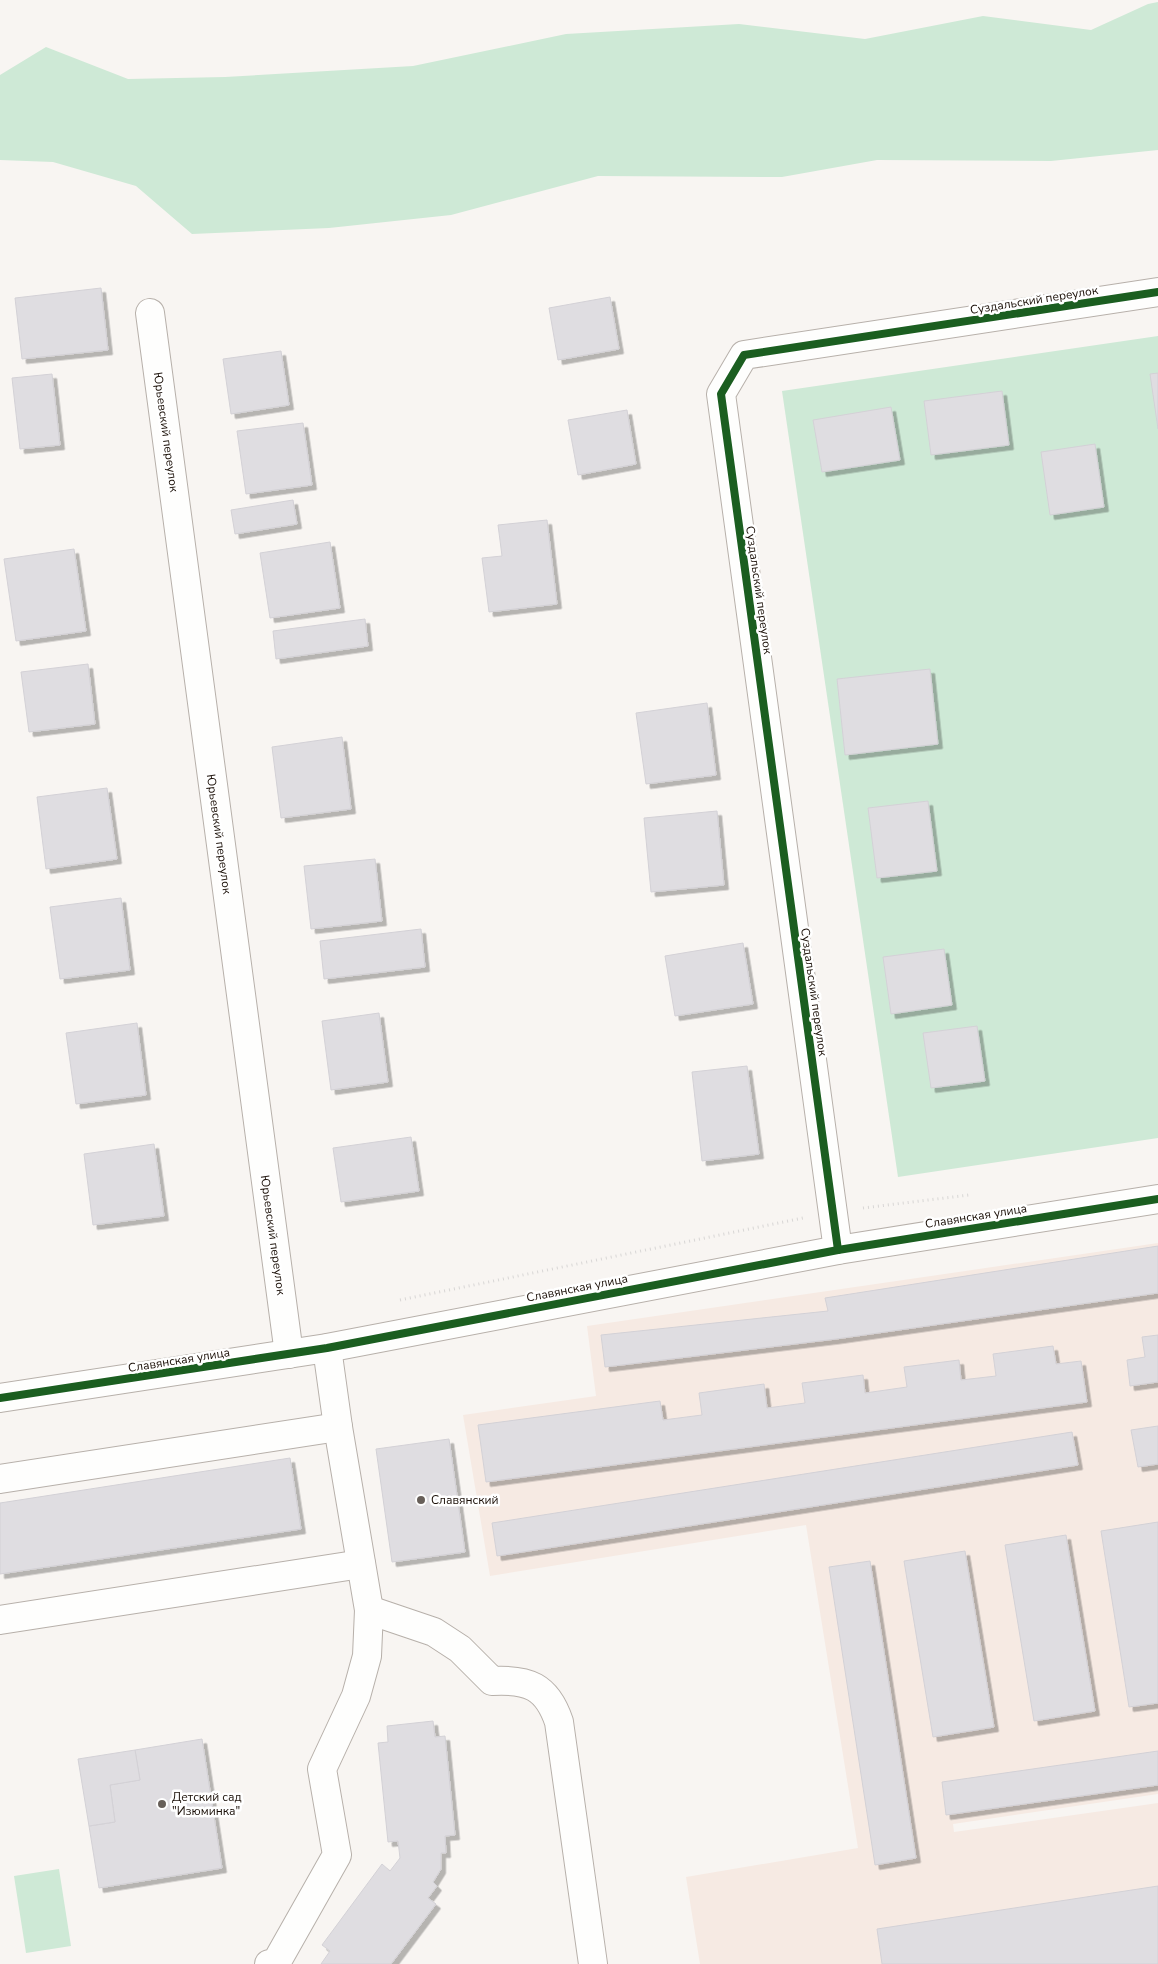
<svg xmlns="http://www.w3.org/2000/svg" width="1158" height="1964" viewBox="0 0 1158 1964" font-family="'Nunito Sans',sans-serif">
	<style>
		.built { fill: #f6eae3 }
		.green { fill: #cee9d6 }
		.building { fill: #dfdde1; stroke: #d3d1d6; filter: url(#shadow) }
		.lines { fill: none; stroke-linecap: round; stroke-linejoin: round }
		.minor-casing { stroke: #b7b0aa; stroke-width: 30 }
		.path { stroke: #d8d6d5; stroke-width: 3; stroke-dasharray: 1 4; stroke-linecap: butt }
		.minor { stroke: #fefefd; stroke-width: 28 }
		.cycleway-casing { stroke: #fff; stroke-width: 11 }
		.cycleway { stroke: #1b5e20; stroke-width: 8 }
		.poi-dot { fill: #675f59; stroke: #fff; stroke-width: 2 }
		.labels { text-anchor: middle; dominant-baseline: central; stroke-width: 5; stroke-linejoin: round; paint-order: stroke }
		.street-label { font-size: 12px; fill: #190e06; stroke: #fff }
		.poi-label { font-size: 12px; fill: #190e06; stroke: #fff; text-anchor: start }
	</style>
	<defs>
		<filter id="shadow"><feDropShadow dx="4.5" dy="4.5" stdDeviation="0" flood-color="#0004"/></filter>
	</defs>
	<rect width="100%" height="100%" fill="#f8f5f2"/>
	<path class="built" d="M1158 1243V1794L953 1824 954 1832 1158 1803V1964H700L686 1877 858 1848 806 1525 490 1576 463 1415 596 1396 587 1326Z"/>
	<g class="green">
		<path d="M1158 2V150L1051 161 877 160 782 177 598 176 451 215 329 228 192 234 136 186 53 162 0 160V75L46 47 128 79 225 77 413 66 566 34 739 24 865 39 983 16 1091 30 1148 4Z"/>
		<path d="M1158 336V1138L898 1177 782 391Z"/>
		<path d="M59 1869 71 1946 26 1953 14 1876Z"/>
	</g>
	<g class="building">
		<path d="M101 288 108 350 22 359 15 298Z"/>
		<path d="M610 297 619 349 558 360 549 308Z"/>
		<path d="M281 351 289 405 231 414 223 359Z"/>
		<path d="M1158 373V429L1150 374Z"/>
		<path d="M52 374 60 445 20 449 12 378Z"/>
		<path d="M1002 391 1009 445 931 455 924 401Z"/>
		<path d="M891 407 900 460 822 472 813 420Z"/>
		<path d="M627 410 636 464 578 475 568 420Z"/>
		<path d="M303 423 312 485 246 494 237 431Z"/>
		<path d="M1095 444 1104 507 1050 515 1041 452Z"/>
		<path d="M293 500 297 524 235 534 231 510Z"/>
		<path d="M547 520 557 604 489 612 482 558 502 556 498 525Z"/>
		<path d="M330 542 340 608 270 618 260 553Z"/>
		<path d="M74 549 86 631 16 641 4 559Z"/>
		<path d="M365 619 368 646 276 659 273 631Z"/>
		<path d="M88 664 95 724 29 732 21 672Z"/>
		<path d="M930 669 938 744 845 755 837 679Z"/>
		<path d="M707 703 716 775 646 784 636 713Z"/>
		<path d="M342 737 351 809 281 818 272 747Z"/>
		<path d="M107 788 117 859 46 869 37 797Z"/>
		<path d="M928 801 937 871 877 878 868 808Z"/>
		<path d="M717 811 724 885 651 892 644 818Z"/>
		<path d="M375 859 382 921 311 929 304 866Z"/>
		<path d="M121 898 130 970 60 979 50 907Z"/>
		<path d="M421 929 425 967 324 979 320 941Z"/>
		<path d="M743 943 753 1004 675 1016 665 956Z"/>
		<path d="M944 949 952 1005 891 1014 883 957Z"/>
		<path d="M379 1013 388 1082 331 1090 322 1021Z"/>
		<path d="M137 1023 146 1095 76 1104 66 1033Z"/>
		<path d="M977 1026 985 1081 931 1088 923 1033Z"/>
		<path d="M747 1066 759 1154 702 1161 692 1072Z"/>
		<path d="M411 1137 419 1191 341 1202 333 1148Z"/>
		<path d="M154 1144 164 1216 93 1225 84 1154Z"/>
		<path d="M1158 1246V1293L836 1339 605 1367 601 1335 828 1311 825 1298Z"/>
		<path d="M1158 1335V1382L1130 1386 1127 1360 1145 1357 1142 1337Z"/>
		<path d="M1053 1346 1056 1364 1081 1361 1087 1402 486 1482 478 1425 660 1401 663 1420 702 1415 699 1393 764 1384 767 1408 805 1403 802 1383 863 1375 865 1393 907 1387 904 1367 959 1360 961 1380 996 1376 993 1354Z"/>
		<path d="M1158 1426V1464L1138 1467 1131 1430Z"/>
		<path d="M1072 1432 1078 1465 497 1556 492 1523Z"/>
		<path d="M449 1439 465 1552 392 1562 376 1449Z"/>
		<path d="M290 1458 301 1529 0 1574V1503Z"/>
		<path d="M1158 1522V1703L1129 1707 1101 1531Z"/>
		<path d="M1066 1535 1095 1711 1034 1721 1005 1545Z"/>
		<path d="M965 1551 994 1727 933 1737 904 1561Z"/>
		<path d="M870 1561 916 1858 875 1865 829 1567Z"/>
		<path d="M433 1721 435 1737 445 1736 455 1835 445 1836 446 1853H441V1869L433 1882 437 1886 428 1898 436 1904 391 1964H321L330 1951 322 1945 382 1864 390 1871 400 1858 398 1841 388 1842 378 1743 388 1742 387 1726Z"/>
		<path d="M202 1739 222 1868 99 1888 89 1826 115 1822 110 1785 140 1780 135 1750Z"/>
		<path d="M135 1750 140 1780 110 1785 115 1822 89 1826 78 1759Z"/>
		<path d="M1158 1751V1785L946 1815 942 1782Z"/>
		<path d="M1158 1886V1964H882L877 1929Z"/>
	</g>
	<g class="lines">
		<defs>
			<g id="minor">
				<path d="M150 313 289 1354"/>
				<path d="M838 1250 721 394 744 355 1158 292"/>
				<path d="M0 1398 327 1348 838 1250 1158 1199"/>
				<path d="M0 1479 338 1427"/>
				<path d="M369 1610 434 1632 460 1649 492 1681C528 1679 547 1686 559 1722L593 1964"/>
				<path d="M0 1620 361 1564"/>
				<path d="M269 1964 276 1963 337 1855 322 1769 356 1696 367 1656 369 1610 338 1427 327 1348"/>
			</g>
		</defs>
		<use href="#minor" class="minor-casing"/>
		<g class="path">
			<path d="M863 1208 969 1195"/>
			<path d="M400 1300 803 1218"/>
		</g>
		<use href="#minor" class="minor"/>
		<defs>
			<g id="cycleway">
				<path d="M838 1250 721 394 744 355 1158 292"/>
				<path d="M0 1398 327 1348 838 1250 1158 1199"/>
			</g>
		</defs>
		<use href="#cycleway" class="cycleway-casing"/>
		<use href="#cycleway" class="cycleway"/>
	</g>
	<g class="poi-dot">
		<circle cx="421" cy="1500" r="5"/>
		<circle cx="162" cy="1804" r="5"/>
	</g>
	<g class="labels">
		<g class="street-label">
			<text transform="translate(1034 300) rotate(-9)">Суздальский переулок</text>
			<text transform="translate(166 432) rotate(82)">Юрьевский переулок</text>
			<text transform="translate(759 590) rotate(82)">Суздальский переулок</text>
			<text transform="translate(219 834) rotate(82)">Юрьевский переулок</text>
			<text transform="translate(814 992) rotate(82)">Суздальский переулок</text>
			<text transform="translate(976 1216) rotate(-9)">Славянская улица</text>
			<text transform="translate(273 1235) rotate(82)">Юрьевский переулок</text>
			<text transform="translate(577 1288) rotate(-11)">Славянская улица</text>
			<text transform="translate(179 1360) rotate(-9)">Славянская улица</text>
		</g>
		<g class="poi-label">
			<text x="431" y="1500">Славянский</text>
			<text x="172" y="1797">Детский сад<tspan x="172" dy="14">"Изюминка"</tspan></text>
		</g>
	</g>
</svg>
